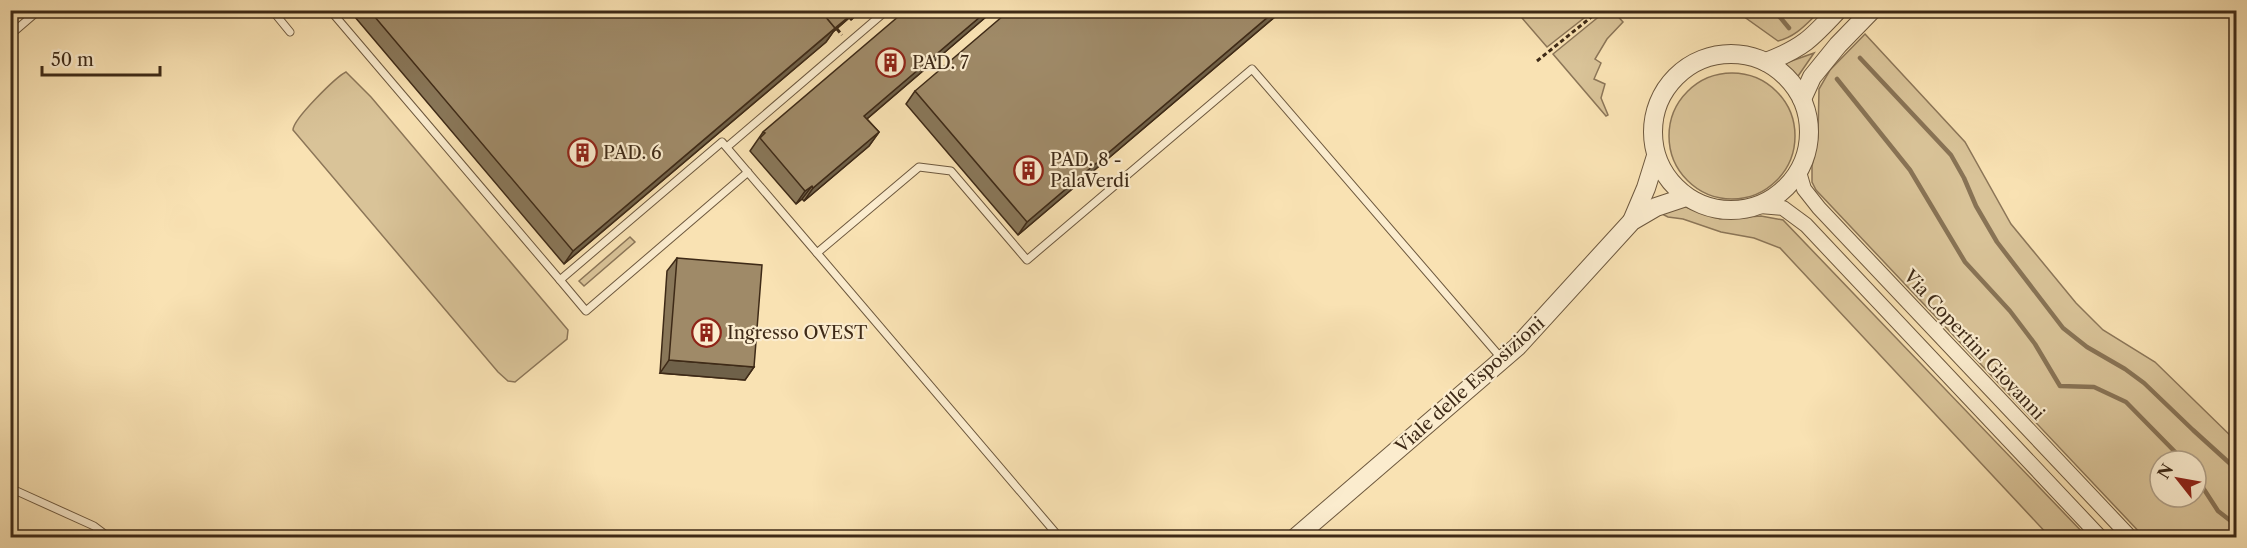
<svg xmlns="http://www.w3.org/2000/svg" width="2247" height="548" viewBox="0 0 2247 548" font-family="'Libre Caslon Text',serif">
	<style>
		.green { fill: #d9c398; stroke: #8c7658; stroke-width: 1.5; fill-rule: evenodd }
		.lines { fill: none; stroke-linecap: round; stroke-linejoin: round }
		.stream { stroke: #887355; stroke-width: 4.5 }
		.service-casing { stroke: #6d583e; stroke-width: 9 }
		.minor-casing { stroke: #6d583e; stroke-width: 16 }
		.tertiary-casing { stroke: #6d583e; stroke-width: 20 }
		.path { stroke: #3e2a17; stroke-width: 3; stroke-dasharray: 4.5 3; stroke-linecap: butt }
		.service { stroke: #fbecce; stroke-width: 7 }
		.minor { stroke: #fbecce; stroke-width: 14 }
		.tertiary { stroke: #fbecce; stroke-width: 18 }
		.wall { fill: #897759; stroke: #3e2a17; stroke-width: 1.5 }
		.shaded-wall { fill: #6f6149; stroke: #3e2a17; stroke-width: 1.5 }
		.building { fill: #9f8a68; stroke: #3e2a17; stroke-width: 1.5 }
		.labels { text-anchor: middle; dominant-baseline: central; stroke-width: 4.5; stroke-linejoin: round; paint-order: stroke }
		.poi-label { font-size: 18px; fill: #3e2a17; stroke: #fbecce; text-anchor: start }
		.street-label { font-size: 18px; fill: #3e2a17; stroke: #fbecce }
	</style>
	<rect width="100%" height="100%" fill="#f9e2b3"/>
	<filter id="stains"><feTurbulence type="fractalNoise" baseFrequency=".00333" numOctaves="4"/><feColorMatrix values="0 0 0 0 .2 0 0 0 0 .09 0 0 0 0 .02 0 0 0 .5 -.17"/></filter>
	<radialGradient id="worn" r=".72"><stop offset=".6" stop-color="#630" stop-opacity="0"/><stop offset="1" stop-color="#630" stop-opacity=".3"/></radialGradient>
	<g class="green">
		<path d="M1607 10 1613 11 1623 22 1607 39 1595 59 1601 63 1594 79 1605 84 1601 98 1608 115 1606 116 1553 54Z"/>
		<path d="M1516 11H1593L1547 47Z"/>
		<path d="M1736 11H1820C1806 24 1797 36 1778 41Z"/>
		<path d="M1865 34 1965 142 2011 224 2076 303 2103 330 2155 362 2236 441V537H2144L1816 190 1812 182V166L1818 137 1819 89 1830 70ZM2160 461H2196V497H2160Z"/>
		<path d="M1814 53 1794 82 1777 66Z"/>
		<path d="M346 72 371 97 568 330 567 339 515 382 508 381 498 372 293 130C293 119 336 77 346 72Z"/>
		<circle cx="1732" cy="136" r="63"/>
		<path d="M1683 206 1720 219 1761 216 1783 220 2087 537H2050L1780 248 1754 238 1721 232 1683 219 1668 217 1658 212Z"/>
		<path d="M630 237 635 242 584 286 579 281Z"/>
	</g>
	<g class="lines">
		<g class="stream">
			<path d="M1774 10 1789 28"/>
			<path d="M1860 58 1951 155 1964 178 1976 206 1997 242 2063 328 2087 347 2125 369 2144 383 2193 430 2236 469"/>
			<path d="M1837 79 1910 170 1965 262 2010 311 2035 344 2060 386 2094 387 2126 402 2184 461"/>
			<path d="M2196 477 2218 511 2236 525"/>
		</g>
		<defs>
			<g id="service">
				<path d="M272 10 290 32"/>
				<path d="M330 10 560 280"/>
				<path d="M10 35 39 10"/>
				<path d="M727 147 887 10"/>
				<path d="M748 172 586 311 560 280 722 142 817 253 919 167 951 171 1027 260 1252 69 1502 359"/>
				<path d="M817 253 1060 538"/>
				<path d="M10 488 94 526 110 538"/>
			</g>
			<g id="minor">
				<path d="M1799 172 1804 189 1819 208 2131 538"/>
				<path d="M1760 206 1783 208 1806 225 2101 538"/>
			</g>
			<g id="tertiary">
				<circle cx="1731" cy="132" r="78"/>
				<path d="M1766 62C1803 48 1812 38 1838 10"/>
				<path d="M1802 99 1812 77 1838 45 1872 10"/>
				<path d="M1632 221 1646 188 1656 156"/>
				<path d="M1295 538 1517 347 1632 221 1656 207 1686 197"/>
			</g>
		</defs>
		<use href="#service" class="service-casing"/>
		<use href="#minor" class="minor-casing"/>
		<use href="#tertiary" class="tertiary-casing"/>
		<g class="path">
			<path d="M1628 10 1632 15"/>
			<path d="M837 29 842 35"/>
			<path d="M1537 61 1600 10"/>
		</g>
		<use href="#service" class="service"/>
		<use href="#minor" class="minor"/>
		<use href="#tertiary" class="tertiary"/>
	</g>
	<g class="wall">
		<path d="M349 10H862L851 20 849 18 833 32 826 42 564 264Z"/>
		<path d="M994 10 867 119 879 132 869 146 804 201 802 199 796 204 750 151 763 132Z"/>
		<path d="M1283 10 1018 235 906 104 915 91Z"/>
		<path d="M677 258 754 367 745 380 660 373 667 271Z"/>
	</g>
	<g class="shaded-wall">
		<path d="M857 10H862L851 20Z"/>
		<path d="M988 10H994L855 129 864 116Z"/>
		<path d="M1276 10H1283L1018 235 1027 222Z"/>
		<path d="M852 14 849 18 833 32 826 42 564 264 573 251Z"/>
		<path d="M879 132 869 146 804 201 813 188Z"/>
		<path d="M812 186 802 199 796 204 805 191Z"/>
		<path d="M669 360 754 367 745 380 660 373Z"/>
	</g>
	<g class="building">
		<path d="M369 10H820L835 28 573 251Z"/>
		<path d="M820 10H849L852 14 835 28Z"/>
		<path d="M906 10H988L864 116 879 132 813 188 812 186 805 191 760 138 765 133 763 132Z"/>
		<path d="M1010 10H1276L1027 222 915 91Z"/>
		<path d="M677 258 762 265 754 367 669 360Z"/>
	</g>
	<defs>
		<symbol id="building-ring" viewBox="-11 -11 22 22"><circle r="9.5" fill="#fbecce" stroke="#8f2418" stroke-width="1.5"/><path d="M-4-6H4V6H1V3H-1V6H-4ZM-2.5-4.3h1.7v1.8h-1.7ZM.8-4.3h1.7v1.8H.8ZM-2.5-1h1.7V.8h-1.7ZM.8-1h1.7V.8H.8Z" fill="#8f2418"/></symbol>
	</defs>
	<g fill-rule="evenodd">
		<use href="#building-ring" x="874" y="46" width="33" height="33"/>
		<use href="#building-ring" x="566" y="136" width="33" height="33"/>
		<use href="#building-ring" x="1012" y="154" width="33" height="33"/>
		<use href="#building-ring" x="690" y="316" width="33" height="33"/>
	</g>
	<g class="labels">
		<g class="poi-label">
			<text x="912" y="63">PAD. 7</text>
			<text x="603" y="153">PAD. 6</text>
			<text x="1050" y="160">PAD. 8 -<tspan x="1050" dy="21">PalaVerdi</tspan></text>
			<text x="727" y="333">Ingresso OVEST</text>
		</g>
		<g class="street-label">
			<text transform="translate(1974 345) rotate(47)">Via Copertini Giovanni</text>
			<text transform="translate(1470 385) rotate(-42)">Viale delle Esposizioni</text>
		</g>
	</g>
	<rect width="2247" height="548" fill="none" stroke="#f9e2b3" stroke-width="36"/>
	<rect x="12" y="12" width="2223" height="524" fill="none" stroke="#3e2a17" stroke-width="3"/>
	<rect x="18" y="18" width="2211" height="512" fill="none" stroke="#3e2a17" stroke-width="1.5"/>
	<g transform="translate(2178 479) rotate(301)"><circle r="28" fill="#fbecce" stroke="#af9e85" stroke-width="1.5"/>
	<path d="M0-4.5L10 22L0 15L-10 22Z" fill="#8f2418"/>
	<text y="-9" font-size="16" font-weight="bold" text-anchor="middle" fill="#3e2a17">N</text>
	</g>
	<path d="M42 66v9h118v-9" fill="none" stroke="#3e2a17" stroke-width="3"/>
	<text x="51" y="66" font-size="18" fill="#3e2a17" stroke="#fbecce" stroke-width="4.5" paint-order="stroke">50 m</text>
	<rect width="100%" height="100%" filter="url(#stains)"/>
	<rect width="100%" height="100%" fill="url(#worn)"/>
</svg>
